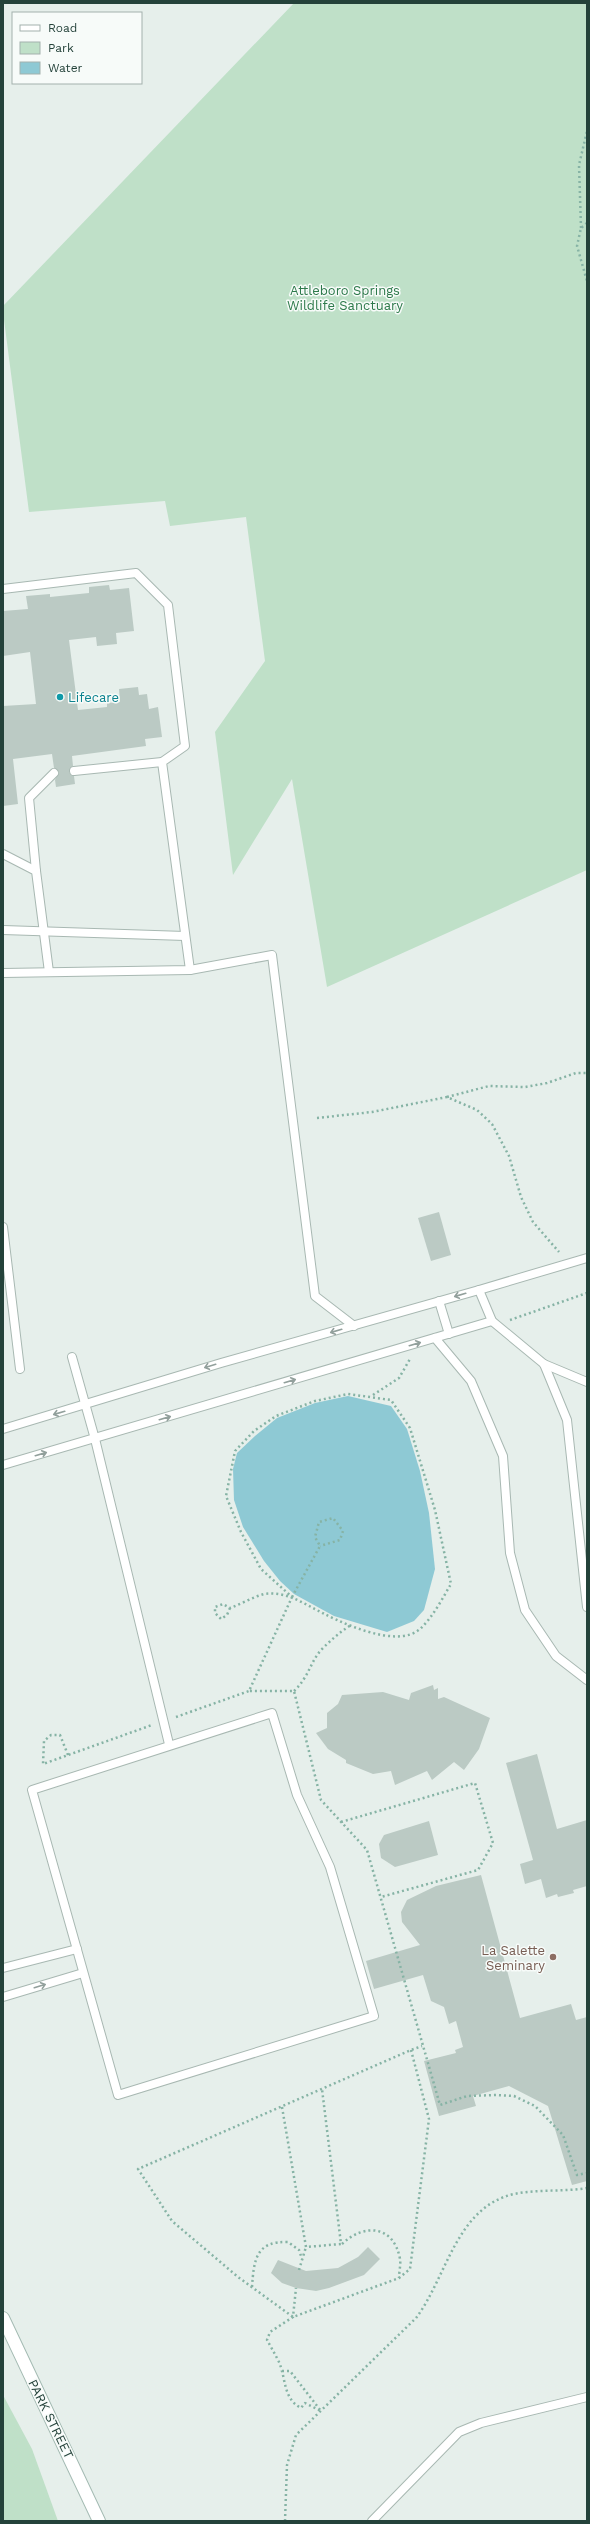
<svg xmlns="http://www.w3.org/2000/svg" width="590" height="2524" viewBox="0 0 590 2524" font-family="'Work Sans',sans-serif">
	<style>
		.green { fill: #bfe0c8 }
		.water { fill: #8ec9d4 }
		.building { fill: #bbcac4 }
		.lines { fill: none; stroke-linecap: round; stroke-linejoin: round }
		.service-casing { stroke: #a8b8b2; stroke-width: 10 }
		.secondary-casing { stroke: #a4bbb3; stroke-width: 14 }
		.path { stroke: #86b3a5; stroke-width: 2.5; stroke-dasharray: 2 3; stroke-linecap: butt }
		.service { stroke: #fff; stroke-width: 8 }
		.secondary { stroke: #fff; stroke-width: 12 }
		.oneway { stroke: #92a09c }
		.culture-dot { fill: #0f9aa8; stroke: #f7fbf9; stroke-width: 1.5 }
		.education-dot { fill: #8d6e63; stroke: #f7fbf9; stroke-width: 1.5 }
		.labels { text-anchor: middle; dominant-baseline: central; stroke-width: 3; stroke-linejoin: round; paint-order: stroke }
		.park-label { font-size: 13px; fill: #2d7a4b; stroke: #f7fbf9 }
		.culture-label { font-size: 13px; fill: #0d838f; stroke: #f7fbf9; text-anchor: start }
		.education-label { font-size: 13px; fill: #785e54; stroke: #f7fbf9; text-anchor: end }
		.street-label { font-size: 13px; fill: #24423a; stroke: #f7fbf9 }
	</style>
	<rect width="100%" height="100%" fill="#e6efeb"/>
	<g class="green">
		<path d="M294 3H587V870L327 987 292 779 233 875 215 732 265 661 246 517 170 526 165 501 29 512 3 312V306Z"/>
		<path d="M3 2395 32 2449 58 2521H3Z"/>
	</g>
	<path class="water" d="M348 1396 391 1406 407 1429 420 1471 429 1513 435 1569 424 1610 414 1621 387 1632 334 1616 294 1594 280 1581 264 1561 243 1527 234 1500 233 1469 237 1453 255 1436 277 1418 315 1403Z"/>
	<g class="building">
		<path d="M109 585 110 590 129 588 134 631 116 633 117 644 97 646 96 637 69 640 78 710 107 707V703L120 702 119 689 138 687 139 695 147 694 149 709 158 707 162 737 145 739 146 746 72 756 73 766 69 772 74 776 75 784 56 787 55 780 59 772 54 768 52 754 13 759 18 804 3 806V706L36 704 30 652 3 656V611L28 609 26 596 50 594V597L89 593V587Z"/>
		<path d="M439 1212 451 1255 431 1261 418 1218Z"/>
		<path d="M433 1685 434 1690 438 1688V1699L444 1697 490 1718 479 1749 464 1770 454 1762 432 1780 427 1771 395 1785 391 1771 373 1774 346 1763V1760L328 1749 316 1733 327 1728V1713L338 1704 342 1695 383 1692 409 1700 411 1693Z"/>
		<path d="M537 1754 557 1829 587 1820V1886L573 1890 574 1893 558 1897 557 1894 546 1898 541 1879 525 1884 520 1864 533 1860 506 1763Z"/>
		<path d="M429 1821 438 1855 395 1867 381 1858 379 1844 384 1835Z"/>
		<path d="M481 1875 520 2018 571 2004 576 2020 587 2017V2181L572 2185 548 2106 509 2086 473 2096 476 2106 439 2116 424 2061 456 2053 455 2050 463 2047 456 2021 449 2024 444 2007 431 2001 423 1975 374 1989 366 1961 420 1945 402 1922 401 1912 407 1900 436 1886Z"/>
		<path d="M368 2247 380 2259 364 2275 329 2288 316 2291 296 2288 282 2283 271 2273 278 2260 306 2271 338 2268 358 2257Z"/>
	</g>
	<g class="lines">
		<defs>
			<g id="service">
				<path d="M3 589 136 573 168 605 185 746 162 762 190 970"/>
				<path d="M74 771 162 762"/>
				<path d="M3 854 36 871 49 972"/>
				<path d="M36 871 29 798 54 773"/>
				<path d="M3 930 185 936"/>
				<path d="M3 973 190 970 272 955 315 1296 354 1326"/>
				<path d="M3 1227 20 1369"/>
				<path d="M479 1290 587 1258"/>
				<path d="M439 1301 449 1334"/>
				<path d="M435 1338 471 1381 503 1456 510 1553 525 1610 556 1656 587 1680"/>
				<path d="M72 1357 95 1439 169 1744"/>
				<path d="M544 1364 587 1382"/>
				<path d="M3 1429 221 1363 479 1290 492 1321 544 1364 567 1420 587 1607"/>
				<path d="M3 1465 492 1321"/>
				<path d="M272 1713 297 1795 330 1867 374 2016 118 2095 32 1790Z"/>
				<path d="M3 1968 77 1949"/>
				<path d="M3 1997 83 1973"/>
				<path d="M372 2521 459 2432 481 2423 587 2397"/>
			</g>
			<path id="secondary" d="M3 2318 99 2521"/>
		</defs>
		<use href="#service" class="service-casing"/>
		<use href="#secondary" class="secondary-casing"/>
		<g class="path">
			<path d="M587 223 581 228 577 246 587 281"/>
			<path d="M581 228 579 165 587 131"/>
			<path d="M447 1097 489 1086 525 1087 547 1083 576 1073H587"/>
			<path d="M317 1118 372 1112 447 1097 477 1110 492 1124 509 1156 521 1197 533 1222 559 1252"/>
			<path d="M510 1320 587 1293"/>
			<path d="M373 1395 399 1378 410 1359"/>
			<path d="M292 1597 320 1546 315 1537 319 1522 333 1518 343 1531 340 1540 320 1546"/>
			<path d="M230 1608 227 1615 221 1619 215 1613V1607L223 1604 230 1608C241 1604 253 1597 264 1594 282 1591 298 1600 313 1608 337 1621 396 1650 420 1629 433 1617 442 1599 451 1584L435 1510 410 1428 391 1400 348 1394 315 1401 276 1416 254 1431 235 1451 226 1496 241 1532 261 1569 292 1597 249 1691H294L321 1800 367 1850 440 2105 467 2096 496 2095 514 2096 535 2106 563 2135 577 2175 587 2173"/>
			<path d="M294 1691C309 1677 310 1662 322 1649 331 1640 340 1632 351 1625"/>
			<path d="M176 1717 249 1691"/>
			<path d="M68 1755 60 1735H51L44 1741 43 1764 152 1725"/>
			<path d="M341 1822 475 1783 493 1843 478 1870 381 1897"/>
			<path d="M411 2050 429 2119 410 2269 399 2278 293 2317 238 2277 172 2221 138 2169 411 2050 422 2046"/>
			<path d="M282 2107 306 2247 341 2244 322 2089"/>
			<path d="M342 2244C364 2223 394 2225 400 2259 401 2264 399 2272 399 2278"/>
			<path d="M299 2270 306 2247"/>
			<path d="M252 2287C254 2259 256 2241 288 2242L299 2250 302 2259"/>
			<path d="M282 2371H290L321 2411 305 2403 301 2408C283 2399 286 2378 279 2362 275 2354 271 2347 267 2340L270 2332 293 2317 296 2288"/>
			<path d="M285 2521 287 2465 296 2435 416 2318C447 2277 456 2207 514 2194 538 2189 563 2192 587 2188"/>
		</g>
		<use href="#service" class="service"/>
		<use href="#secondary" class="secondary"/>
	</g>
	<defs><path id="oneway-shaft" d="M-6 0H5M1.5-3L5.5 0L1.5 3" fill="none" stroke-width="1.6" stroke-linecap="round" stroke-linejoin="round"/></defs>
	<g class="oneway">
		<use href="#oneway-shaft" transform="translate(460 1295) rotate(164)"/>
		<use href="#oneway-shaft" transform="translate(336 1331) rotate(164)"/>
		<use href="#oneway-shaft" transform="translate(415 1344) rotate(-16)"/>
		<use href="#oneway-shaft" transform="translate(210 1366) rotate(163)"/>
		<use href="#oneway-shaft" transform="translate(290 1381) rotate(-16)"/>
		<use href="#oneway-shaft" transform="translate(59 1413) rotate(164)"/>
		<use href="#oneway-shaft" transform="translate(165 1418) rotate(-16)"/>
		<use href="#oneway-shaft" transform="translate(41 1454) rotate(-16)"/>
		<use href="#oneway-shaft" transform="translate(40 1986) rotate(-17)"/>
	</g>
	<circle class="culture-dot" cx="60" cy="697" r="4"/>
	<circle class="education-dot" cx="553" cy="1957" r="4"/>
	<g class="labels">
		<g class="park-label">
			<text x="345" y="290">Attleboro Springs<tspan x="345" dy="15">Wildlife Sanctuary</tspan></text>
		</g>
		<g class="culture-label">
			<text x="68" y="697">Lifecare</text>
		</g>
		<g class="education-label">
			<text x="545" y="1950">La Salette<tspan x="545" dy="15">Seminary</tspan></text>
		</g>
		<g class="street-label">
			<text transform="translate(51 2419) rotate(64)">PARK STREET</text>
		</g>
	</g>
	<rect width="590" height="2524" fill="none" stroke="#24423a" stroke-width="8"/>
	<rect x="12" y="12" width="130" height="72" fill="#f7fbf9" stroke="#a3b1ad"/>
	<rect x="20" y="25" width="20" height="6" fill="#ffffff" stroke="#a3b1ad"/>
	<text x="48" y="32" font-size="12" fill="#24423a">Road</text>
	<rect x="20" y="42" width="20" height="12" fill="#bfe0c8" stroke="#a3b1ad"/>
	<text x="48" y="52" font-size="12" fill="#24423a">Park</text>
	<rect x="20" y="62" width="20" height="12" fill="#8ec9d4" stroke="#a3b1ad"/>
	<text x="48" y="72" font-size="12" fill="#24423a">Water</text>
</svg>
